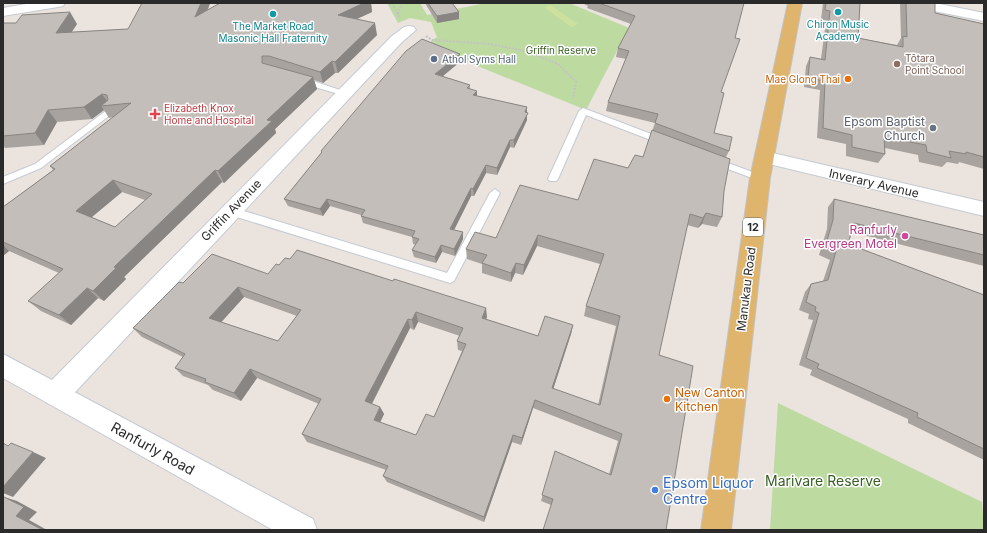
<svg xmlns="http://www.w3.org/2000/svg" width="987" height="533" viewBox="0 0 987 533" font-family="Inter,sans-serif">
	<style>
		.green { fill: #bddaa1 }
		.pitch { fill: #cee09e }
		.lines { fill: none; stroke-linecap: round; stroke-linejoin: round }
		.lane-casing { stroke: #c5cad2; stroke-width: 2 }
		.street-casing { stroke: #c5cad2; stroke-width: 2 }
		.secondary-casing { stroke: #c5cad2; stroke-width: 2 }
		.primary-casing { stroke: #c3c3c3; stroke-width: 2 }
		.path { stroke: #c3c3c3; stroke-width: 2; stroke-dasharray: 2 1.5; stroke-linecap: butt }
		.lane { fill: #fff; fill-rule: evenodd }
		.street { fill: #fff; fill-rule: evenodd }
		.secondary { fill: #fff; fill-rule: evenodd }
		.primary { fill: #dfb46d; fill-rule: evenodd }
		.wall { fill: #a8a39f; fill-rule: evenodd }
		.shaded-wall { fill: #888582 }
		.building { fill: #c3beb9; stroke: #888582; fill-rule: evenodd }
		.culture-dot { fill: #0f9aa8; stroke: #fff; stroke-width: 1.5 }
		.service-dot { fill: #5c6f8a; stroke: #fff; stroke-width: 1.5 }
		.education-dot { fill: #8d6e63; stroke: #fff; stroke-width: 1.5 }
		.food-dot { fill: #e8710a; stroke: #fff; stroke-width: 1.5 }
		.health-dot { fill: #e0444e; stroke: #fff; stroke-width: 1.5 }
		.worship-dot { fill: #6b7280; stroke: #fff; stroke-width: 1.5 }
		.hotel-dot { fill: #d1479c; stroke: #fff; stroke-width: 1.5 }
		.shop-dot { fill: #3f7fe0; stroke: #fff; stroke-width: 1.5 }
		.labels { text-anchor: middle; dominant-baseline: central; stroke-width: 3; stroke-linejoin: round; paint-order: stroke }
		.far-culture-label { font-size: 10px; fill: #0d838f; stroke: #fff }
		.far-park-label { font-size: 10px; fill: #385e23; stroke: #fff }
		.far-education-label { font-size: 10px; fill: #785e54; stroke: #fff; text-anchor: start }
		.far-service-label { font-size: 10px; fill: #4e5e75; stroke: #fff; text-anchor: start }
		.far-food-label { font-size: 10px; fill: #c56008; stroke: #fff; text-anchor: end }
		.far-health-label { font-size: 10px; fill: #be3a42; stroke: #fff; text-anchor: start }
		.shield { fill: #fff; stroke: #6a6a6a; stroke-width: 1 }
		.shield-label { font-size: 11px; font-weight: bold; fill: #2a2a2a }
		.worship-label { font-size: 12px; fill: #5b616d; stroke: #fff; text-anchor: end }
		.street-label { font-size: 12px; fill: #2a2a2a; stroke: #fff }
		.hotel-label { font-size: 12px; fill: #b23c85; stroke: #fff; text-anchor: end }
		.food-label { font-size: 12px; fill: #c56008; stroke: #fff; text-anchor: start }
		.near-street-label { font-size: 14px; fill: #2a2a2a; stroke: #fff }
		.near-park-label { font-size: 14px; fill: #385e23; stroke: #fff }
		.near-shop-label { font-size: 14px; fill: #366cbe; stroke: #fff; text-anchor: start }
	</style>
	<rect width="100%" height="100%" fill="#eae3de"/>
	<g class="green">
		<path d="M387 3H420L427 15 486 3H569L629 28 586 110 426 45 437 37 431 22 410 18 398 23Z"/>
		<path d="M778 403 982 502 984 530H770Z"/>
	</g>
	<path class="pitch" d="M550 5 578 24 571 27 544 7Z"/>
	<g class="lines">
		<defs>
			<g id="lane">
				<path d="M298 78H304L349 93 348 95H342L298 82Z"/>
				<path d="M111 107 114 108V112L41 168 3 184V177L35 164Z"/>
				<path d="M583 108 667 140 669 142 664 145 661 144 586 115 558 179 556 181H550L548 179 579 111Z"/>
				<path d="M715 158 763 176 765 178 760 181 712 163 710 161Z"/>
				<path d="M495 189 500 193 454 281 450 283 227 214 226 211 231 207 447 273 490 193Z"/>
			</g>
			<g id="street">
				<path d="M907 3H935L984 13V21L909 6Z"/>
				<path d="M409 26 414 27 416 30 402 42 65 403 56 406 47 403 43 394 47 385 392 36 404 27Z"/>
				<path d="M764 151 984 202V216L757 161 755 157 757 153Z"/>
			</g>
			<g id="secondary">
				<path d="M32 3H65L63 6 58 7 3 16V8Z"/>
				<path d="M3 354 313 519 317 530H273L3 378Z"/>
			</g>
			<path id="primary" d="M788 3H802L770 178 731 530H701L750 178Z"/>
		</defs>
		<use href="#lane" class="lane-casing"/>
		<use href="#street" class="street-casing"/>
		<use href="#secondary" class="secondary-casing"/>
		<use href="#primary" class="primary-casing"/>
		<g class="path">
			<path d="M392 3 399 17"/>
			<path d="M398 14 402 3"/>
			<path d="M426 36 432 40 490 44 525 51 558 64 576 82 573 99"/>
		</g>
		<use href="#lane" class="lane"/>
		<use href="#street" class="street"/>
		<use href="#secondary" class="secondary"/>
		<use href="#primary" class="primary"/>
	</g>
	<g class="wall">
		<path d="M210 3 208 10 220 3H371L372 12 357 19 377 35 338 73H335L323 83 314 80 317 89 275 129 276 133 224 183 222 182 124 277 126 279 104 301 98 298 71 325 41 311 28 301 59 273 9 251 3 256V207L53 170 50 166 113 117 109 118 104 110 92 119 57 122 44 145 5 148 3 145V23L77 24 72 32 128 29ZM122 192 145 200 115 227 91 217Z"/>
		<path d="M425 3H452L459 12V19L437 23Z"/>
		<path d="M582 3H744L721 92 714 133 729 151 726 157 722 217 717 227 702 224 698 228 687 225 659 355 666 530 551 505 541 501 555 451 609 474 618 441 533 408 521 445 512 442 484 522 387 482 383 476 386 470 307 442 302 434 319 404 257 378 241 401 213 390 208 385 183 376 175 368 183 357 142 337 133 328 183 283 268 274 279 265 487 317 486 319 538 336 573 325 571 334 553 389 598 405 616 326 584 316 586 306 600 264 537 246 523 275 515 273 511 282 482 273V264L467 259 466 249 496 238 578 200 628 168 643 157 655 123 606 111 608 102 626 59 616 57 618 48 631 24 587 8 588 6ZM244 297 297 316 278 341 221 322ZM418 322 460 336 457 341 458 350 462 351 434 417 416 435 380 422 384 414 380 407 372 404 410 328 414 330Z"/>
		<path d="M823 3H860L858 38 897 45 901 38 900 3H935V13L984 24V169L959 162 958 164 947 162 942 167 919 162 918 155 885 148V154L878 163 846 156V144L817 138 820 90 804 87 806 66 810 57 821 59 826 21 821 20Z"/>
		<path d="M461 61 442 76 470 85V89L477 96 527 107V120L514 148 510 147 497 175 486 173 474 196H471L454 230 463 232V239L455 256 442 252 436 263 414 257 412 250 416 245 413 244 412 237 363 223 361 216V215L330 206 323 216 288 206 284 199 321 153V151Z"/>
		<path d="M834 199 984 235V266L852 232 848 244 984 295V459H982L908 423V419L810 375 812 370 799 365 813 320 808 319 809 314 799 310 805 292 811 284 823 281 830 260 819 255 827 229 828 207Z"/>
	</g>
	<g class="shaded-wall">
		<path d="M201 3H210L200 29 195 17Z"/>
		<path d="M364 3H371L372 12 341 26 338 15Z"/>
		<path d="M70 12 77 24 63 44 56 33Z"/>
		<path d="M459 12V19L437 23V16Z"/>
		<path d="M375 23 377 35 338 73 335 62Z"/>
		<path d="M460 54 461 61 436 82 435 74Z"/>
		<path d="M332 61 335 73 323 83 320 72Z"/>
		<path d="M313 77 317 89 275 129 276 133 224 183 218 171 267 120Z"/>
		<path d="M477 91V98L473 95Z"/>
		<path d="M102 94 110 105 101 106 104 110 92 119 84 107Z"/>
		<path d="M527 107V120L514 148V140Z"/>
		<path d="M48 110 57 122 44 145 35 133Z"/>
		<path d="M510 140V147L497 175V168Z"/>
		<path d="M486 165V173L474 196 473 189Z"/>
		<path d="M215 170 222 182 124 277 126 279 104 301 93 291 114 267Z"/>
		<path d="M113 180 122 192 86 222 76 211Z"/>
		<path d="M471 188V196L451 236 450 229Z"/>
		<path d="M327 199 330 206 323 216 320 209Z"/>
		<path d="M706 213 702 224 698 228 703 218Z"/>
		<path d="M463 232V239L455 256 454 249Z"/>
		<path d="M538 235 537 246 523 275 524 265Z"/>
		<path d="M3 245 9 251 3 256Z"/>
		<path d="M441 245 442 252 436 263 435 257Z"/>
		<path d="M516 263 515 273 511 282V273Z"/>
		<path d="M238 287 244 297 216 328 209 318Z"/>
		<path d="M87 288 98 298 71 325 59 315Z"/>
		<path d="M486 308 487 317 482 327V318Z"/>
		<path d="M416 312 418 322 414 330 412 320Z"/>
		<path d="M408 319 410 328 369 409 365 401Z"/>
		<path d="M573 325 571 334 551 396 552 388Z"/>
		<path d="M250 369 257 378 241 401 234 393Z"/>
		<path d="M535 400 533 408 521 445 522 438Z"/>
		<path d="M380 407 384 414 378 427 374 420Z"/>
		<path d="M513 435 512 442 484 522V517Z"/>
		<path d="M33 452 46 458 13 497 3 493V487Z"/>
		<path d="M4 497 17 501 37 512 29 520 47 530H43L16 516Z"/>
	</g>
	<g class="building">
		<path d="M142 3H201L195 17 220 3H364L338 15 375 23 335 62 332 61 320 72 269 56H262V63L313 77 267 120 272 121 218 171 215 170 114 267 116 268 93 291 87 288 59 315 28 301 63 269 3 242V207L55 169 50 166 131 103 101 106 108 100 107 95 102 94 84 107 48 110 35 133 3 136V23H16L22 15 70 12 56 33 128 29ZM113 180 152 194 115 227 76 211Z"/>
		<path d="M428 3H452L459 12 437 16Z"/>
		<path d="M599 3H744L735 38 740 39 721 92 724 93 714 133 732 137 729 151 655 123 658 114 608 102 629 51 618 48 635 16Z"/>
		<path d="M826 3H860L858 38 903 47V36L907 37 906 3H935V13L984 24V157L966 152V154L949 151 951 158 927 152 926 145 884 137 885 154 852 147V135L823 128 825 81 808 78 810 57 825 60 830 11 825 10Z"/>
		<path d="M422 39 460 54 435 74 470 85 467 88 477 91 473 95 527 107 525 112 528 113 514 140H510L497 168 486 165 473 189 471 188 450 229 463 232 454 249 441 245 435 257 412 250 419 239 412 237 415 231 361 216 365 210 327 199 320 209 284 199 322 152 321 151 377 85 406 51Z"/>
		<path d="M652 130 730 159 724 191 722 217 706 213 703 218 690 214 659 355 693 366 666 530H543L553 499 542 495 555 451 611 475 622 434 535 400 522 438 513 435 484 517 383 476 388 466 302 434 321 399 250 369 234 393 205 382 206 379 175 368 185 354 133 328 179 282 183 283 212 254 268 274 276 264 279 265 285 258 290 259 297 250 393 281 394 279 486 308 482 318 538 336 545 316 573 325 552 388 600 405 620 316 586 306 604 254 538 235 524 265 516 263 511 273 482 263 487 255 466 249 475 232 496 238 520 185 578 200 594 159 628 168 635 155 643 157ZM238 287 301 310 278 341 209 318ZM416 312 463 328 457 341 466 344 434 417 426 414 416 435 374 420 380 407 365 401 408 319 412 320Z"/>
		<path d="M834 199 984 235V255L854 223 848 244 984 295V449L917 417 918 413 817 368 819 364 806 358 819 313 815 311 816 307 806 302 811 284 828 280 836 251 825 247 833 220Z"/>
		<path d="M3 443 8 446 11 443 33 452 3 487Z"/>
		<path d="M4 497 24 507 16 516 43 530H3V498Z"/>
	</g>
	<g class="culture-dot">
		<circle cx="838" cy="12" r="4"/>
		<circle cx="273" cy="14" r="4"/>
	</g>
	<circle class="service-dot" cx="434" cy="59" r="4"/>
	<circle class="education-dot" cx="897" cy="64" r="4"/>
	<g class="food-dot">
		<circle cx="848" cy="79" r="4"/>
		<circle cx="667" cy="399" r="4"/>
	</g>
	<path class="health-dot" d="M153 108h4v4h4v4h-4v4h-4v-4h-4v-4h4z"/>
	<circle class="worship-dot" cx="933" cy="128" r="4"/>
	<circle class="hotel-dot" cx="905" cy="236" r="4"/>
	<circle class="shop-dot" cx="655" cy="490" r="4"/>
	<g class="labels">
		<g class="far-culture-label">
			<text x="838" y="24">Chiron Music<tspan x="838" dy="12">Academy</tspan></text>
			<text x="273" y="26">The Market Road<tspan x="273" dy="12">Masonic Hall Fraternity</tspan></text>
		</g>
		<g class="far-park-label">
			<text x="561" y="50">Griffin Reserve</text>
		</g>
		<g class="far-education-label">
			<text x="905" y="58">Tōtara<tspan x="905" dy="12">Point School</tspan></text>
		</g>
		<g class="far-service-label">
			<text x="442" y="59">Athol Syms Hall</text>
		</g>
		<g class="far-food-label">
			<text x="840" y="79">Mae Glong Thai</text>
		</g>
		<g class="far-health-label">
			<text x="164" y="108">Elizabeth Knox<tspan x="164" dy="12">Home and Hospital</tspan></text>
		</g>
		<rect class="shield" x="743" y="218" width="20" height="18" rx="3"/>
		<g class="shield-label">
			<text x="753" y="227">12</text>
		</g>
		<g class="worship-label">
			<text x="925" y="121">Epsom Baptist<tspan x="925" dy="14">Church</tspan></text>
		</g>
		<g class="street-label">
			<text transform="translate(874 183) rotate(13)">Inverary Avenue</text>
			<text transform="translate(231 210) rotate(-46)">Griffin Avenue</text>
			<text transform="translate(746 289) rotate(-83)">Manukau Road</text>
		</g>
		<g class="hotel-label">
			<text x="897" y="229">Ranfurly<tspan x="897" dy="14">Evergreen Motel</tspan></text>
		</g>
		<g class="food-label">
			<text x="675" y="392">New Canton<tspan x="675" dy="14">Kitchen</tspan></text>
		</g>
		<g class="near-street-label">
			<text transform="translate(153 448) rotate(29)">Ranfurly Road</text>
		</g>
		<g class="near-park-label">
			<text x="823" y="480">Marivare Reserve</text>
		</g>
		<g class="near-shop-label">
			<text x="663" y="482">Epsom Liquor<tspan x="663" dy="16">Centre</tspan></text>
		</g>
	</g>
	<rect width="987" height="533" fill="none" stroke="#2a2a2a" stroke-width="8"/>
</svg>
